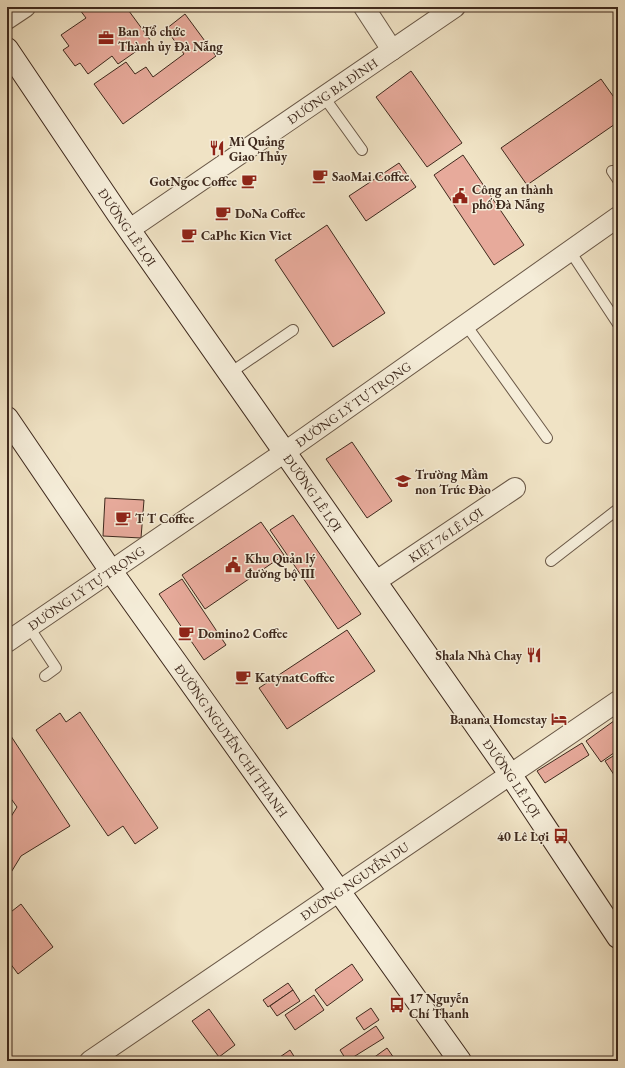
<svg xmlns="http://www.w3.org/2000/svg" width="625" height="1068" viewBox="0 0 625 1068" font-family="'EB Garamond',serif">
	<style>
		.building { fill: #e7aa9b; stroke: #3e291d }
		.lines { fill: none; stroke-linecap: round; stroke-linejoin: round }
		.lane-casing { stroke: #6a5847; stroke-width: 12 }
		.street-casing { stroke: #6a5847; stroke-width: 22 }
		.secondary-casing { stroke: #3e291d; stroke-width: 24 }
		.lane { stroke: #f5edd9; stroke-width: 10 }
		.street { stroke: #f5edd9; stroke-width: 20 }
		.secondary { stroke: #f5edd9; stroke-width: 22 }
		.labels { text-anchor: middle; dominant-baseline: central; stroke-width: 3; stroke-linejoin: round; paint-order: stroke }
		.poi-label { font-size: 13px; font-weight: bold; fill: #3e291d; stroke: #f5edd9; text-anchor: start }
		.street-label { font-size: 13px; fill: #3e291d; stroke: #f5edd9 }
	</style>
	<rect width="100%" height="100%" fill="#f0e3c5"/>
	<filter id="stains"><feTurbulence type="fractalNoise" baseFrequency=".005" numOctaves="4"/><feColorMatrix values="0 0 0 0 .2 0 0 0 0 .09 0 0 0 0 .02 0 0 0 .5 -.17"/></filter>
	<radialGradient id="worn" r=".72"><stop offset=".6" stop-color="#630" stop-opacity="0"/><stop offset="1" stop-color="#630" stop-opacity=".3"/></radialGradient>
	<g class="building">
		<path d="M85 7H126L151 41 118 64 112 56 88 74 80 63 75 66 63 50 69 46 61 35 86 18 80 10Z"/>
		<path d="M185 14 216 56 123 124 94 84 126 62 135 74 146 67 153 77 184 54 166 29Z"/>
		<path d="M411 71 462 143 427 167 376 97Z"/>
		<path d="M601 79 618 103V122L527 185 501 148Z"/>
		<path d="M463 155 524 245 494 265 434 175Z"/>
		<path d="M399 163 416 187 366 221 349 196Z"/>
		<path d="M327 225 385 313 333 347 275 260Z"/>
		<path d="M352 442 392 501 367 518 326 459Z"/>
		<path d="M105 498 144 500 141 538 103 536Z"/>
		<path d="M293 515 361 614 338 629 270 530Z"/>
		<path d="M261 522 284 555 205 609 182 575Z"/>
		<path d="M182 579 226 645 204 660 159 594Z"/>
		<path d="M347 630 375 671 287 729 259 688Z"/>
		<path d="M80 712 158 828 135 844 123 826 108 836 36 730 60 713 66 722Z"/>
		<path d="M618 718V734L616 735 618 737V750L601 762 586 741Z"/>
		<path d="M7 730 70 826 21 856 7 879V823L17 807 7 793Z"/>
		<path d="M582 743 589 755 545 783 537 771Z"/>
		<path d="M618 753V781L605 761Z"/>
		<path d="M21 904 53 947 18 974 7 959V915Z"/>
		<path d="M352 964 363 980 327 1006 315 990Z"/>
		<path d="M288 983 293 990 268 1007 263 1000Z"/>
		<path d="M293 990 300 1001 277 1016 270 1006Z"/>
		<path d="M314 995 324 1010 295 1030 285 1015Z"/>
		<path d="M371 1008 379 1020 364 1030 356 1018Z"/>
		<path d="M209 1009 235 1045 219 1057 192 1021Z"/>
		<path d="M376 1026 384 1038 347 1061 340 1050Z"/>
		<path d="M387 1048 394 1058 390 1061H369Z"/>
		<path d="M290 1050 297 1061H278L277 1059Z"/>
	</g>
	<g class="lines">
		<defs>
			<g id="lane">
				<path d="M324 97 362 150"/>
				<path d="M612 171 618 180"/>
				<path d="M570 251 618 324"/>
				<path d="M466 325 547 438"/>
				<path d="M230 373 293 330"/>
				<path d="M551 561 618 509"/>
				<path d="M29 627 56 668 45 676"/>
			</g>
			<g id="street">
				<path d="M364 7 392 50"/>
				<path d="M7 19 25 7"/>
				<path id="s1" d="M130 229 455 7"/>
				<path id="s2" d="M375 582 515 488"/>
				<path id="s3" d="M7 642 285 452 618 217"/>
				<path id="s4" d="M90 1061 618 701"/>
			</g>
			<g id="secondary">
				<path id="s5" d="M7 49 118 214 510 774 618 937"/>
				<path id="s6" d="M7 418 111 571 460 1061"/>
			</g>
		</defs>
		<use href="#lane" class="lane-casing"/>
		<use href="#street" class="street-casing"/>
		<use href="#secondary" class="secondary-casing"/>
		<use href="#lane" class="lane"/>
		<use href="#street" class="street"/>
		<use href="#secondary" class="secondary"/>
	</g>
	<defs>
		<symbol id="office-bare" viewBox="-9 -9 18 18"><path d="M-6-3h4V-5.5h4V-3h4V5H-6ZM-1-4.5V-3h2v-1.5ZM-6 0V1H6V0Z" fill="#8f2418" stroke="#f5edd9" stroke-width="2.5" paint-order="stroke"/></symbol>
		<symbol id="restaurant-bare" viewBox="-9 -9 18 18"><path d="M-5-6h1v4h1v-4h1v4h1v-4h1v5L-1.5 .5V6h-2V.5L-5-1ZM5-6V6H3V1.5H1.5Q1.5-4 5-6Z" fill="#8f2418" stroke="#f5edd9" stroke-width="2.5" paint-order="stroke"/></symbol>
		<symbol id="cafe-bare" viewBox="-9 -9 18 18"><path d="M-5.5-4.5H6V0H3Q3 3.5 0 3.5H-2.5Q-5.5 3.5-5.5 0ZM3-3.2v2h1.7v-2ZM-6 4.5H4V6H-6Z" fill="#8f2418" stroke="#f5edd9" stroke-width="2.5" paint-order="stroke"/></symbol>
		<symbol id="civic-bare" viewBox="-9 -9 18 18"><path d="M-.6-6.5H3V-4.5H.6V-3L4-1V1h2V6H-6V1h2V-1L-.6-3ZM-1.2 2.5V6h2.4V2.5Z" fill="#8f2418" stroke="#f5edd9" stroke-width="2.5" paint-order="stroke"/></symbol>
		<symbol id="school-bare" viewBox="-9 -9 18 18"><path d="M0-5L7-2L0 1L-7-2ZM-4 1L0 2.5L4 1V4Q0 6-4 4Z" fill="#8f2418" stroke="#f5edd9" stroke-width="2.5" paint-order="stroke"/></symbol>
		<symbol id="hotel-bare" viewBox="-9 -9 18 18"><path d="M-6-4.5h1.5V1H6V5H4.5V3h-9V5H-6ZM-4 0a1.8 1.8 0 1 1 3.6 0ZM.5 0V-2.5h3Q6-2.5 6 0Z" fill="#8f2418" stroke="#f5edd9" stroke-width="2.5" paint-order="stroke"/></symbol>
		<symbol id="bus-bare" viewBox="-9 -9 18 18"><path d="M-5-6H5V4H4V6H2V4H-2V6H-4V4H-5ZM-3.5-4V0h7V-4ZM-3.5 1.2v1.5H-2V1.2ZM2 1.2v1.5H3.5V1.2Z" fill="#8f2418" stroke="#f5edd9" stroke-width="2.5" paint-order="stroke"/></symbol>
	</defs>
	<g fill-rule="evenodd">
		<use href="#office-bare" x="95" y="27" width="22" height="22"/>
		<use href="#restaurant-bare" x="206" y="137" width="22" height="22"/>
		<use href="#cafe-bare" x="309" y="165" width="22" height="22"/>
		<use href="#cafe-bare" x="238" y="170" width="22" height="22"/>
		<use href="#civic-bare" x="449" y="185" width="22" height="22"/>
		<use href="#cafe-bare" x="212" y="202" width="22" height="22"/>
		<use href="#cafe-bare" x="178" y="224" width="22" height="22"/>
		<use href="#school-bare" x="392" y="470" width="22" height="22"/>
		<use href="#cafe-bare" x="112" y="507" width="22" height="22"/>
		<use href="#civic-bare" x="222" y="554" width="22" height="22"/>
		<use href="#cafe-bare" x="175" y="622" width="22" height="22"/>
		<use href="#restaurant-bare" x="523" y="644" width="22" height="22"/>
		<use href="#cafe-bare" x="232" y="666" width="22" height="22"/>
		<use href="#hotel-bare" x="548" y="708" width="22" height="22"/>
		<use href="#bus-bare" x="550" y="825" width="22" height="22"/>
		<use href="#bus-bare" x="386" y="994" width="22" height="22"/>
	</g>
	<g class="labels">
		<g class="poi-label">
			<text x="118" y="31">Ban Tổ chức<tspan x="118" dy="15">Thành ủy Đà Nẵng</tspan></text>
			<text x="229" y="141">Mì Quảng<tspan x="229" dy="15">Giao Thủy</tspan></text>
			<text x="332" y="176">SaoMai Coffee</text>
			<text x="237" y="181" text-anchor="end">GotNgoc Coffee</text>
			<text x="472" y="189">Công an thành<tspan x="472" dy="15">phố Đà Nẵng</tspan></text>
			<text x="235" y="213">DoNa Coffee</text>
			<text x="201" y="235">CaPhe Kien Viet</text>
			<text x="415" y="474">Trường Mầm<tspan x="415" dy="15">non Trúc Đào</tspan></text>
			<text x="135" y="518">T T Coffee</text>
			<text x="245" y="558">Khu Quản lý<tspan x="245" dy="15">đường bộ III</tspan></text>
			<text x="198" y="633">Domino2 Coffee</text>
			<text x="522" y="655" text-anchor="end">Shala Nhà Chay</text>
			<text x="255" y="677">KatynatCoffee</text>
			<text x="547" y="719" text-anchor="end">Banana Homestay</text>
			<text x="549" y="836" text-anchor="end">40 Lê Lợi</text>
			<text x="409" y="998">17 Nguyễn<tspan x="409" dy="15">Chí Thanh</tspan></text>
		</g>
		<g class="street-label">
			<text stroke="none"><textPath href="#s1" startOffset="245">ĐƯỜNG BA ĐÌNH</textPath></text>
			<text stroke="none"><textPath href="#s5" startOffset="215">ĐƯỜNG LÊ LỢI</textPath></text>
			<text stroke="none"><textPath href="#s3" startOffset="420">ĐƯỜNG LÝ TỰ TRỌNG</textPath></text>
			<text stroke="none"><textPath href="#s5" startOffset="539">ĐƯỜNG LÊ LỢI</textPath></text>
			<text stroke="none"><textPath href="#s2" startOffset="85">KIỆT 76 LÊ LỢI</textPath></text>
			<text stroke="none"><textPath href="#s3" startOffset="96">ĐƯỜNG LÝ TỰ TRỌNG</textPath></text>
			<text stroke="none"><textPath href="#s6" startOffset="393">ĐƯỜNG NGUYỄN CHÍ THANH</textPath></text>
			<text stroke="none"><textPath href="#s5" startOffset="887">ĐƯỜNG LÊ LỢI</textPath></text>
			<text stroke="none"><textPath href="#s4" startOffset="320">ĐƯỜNG NGUYỄN DU</textPath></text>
		</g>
	</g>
	<rect width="625" height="1068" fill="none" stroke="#f0e3c5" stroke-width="24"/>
	<rect x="8" y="8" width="609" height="1052" fill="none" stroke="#3e291d" stroke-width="2"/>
	<rect x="12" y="12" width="601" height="1044" fill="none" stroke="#3e291d"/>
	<rect width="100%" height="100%" filter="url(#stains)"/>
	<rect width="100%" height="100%" fill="url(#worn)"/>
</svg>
